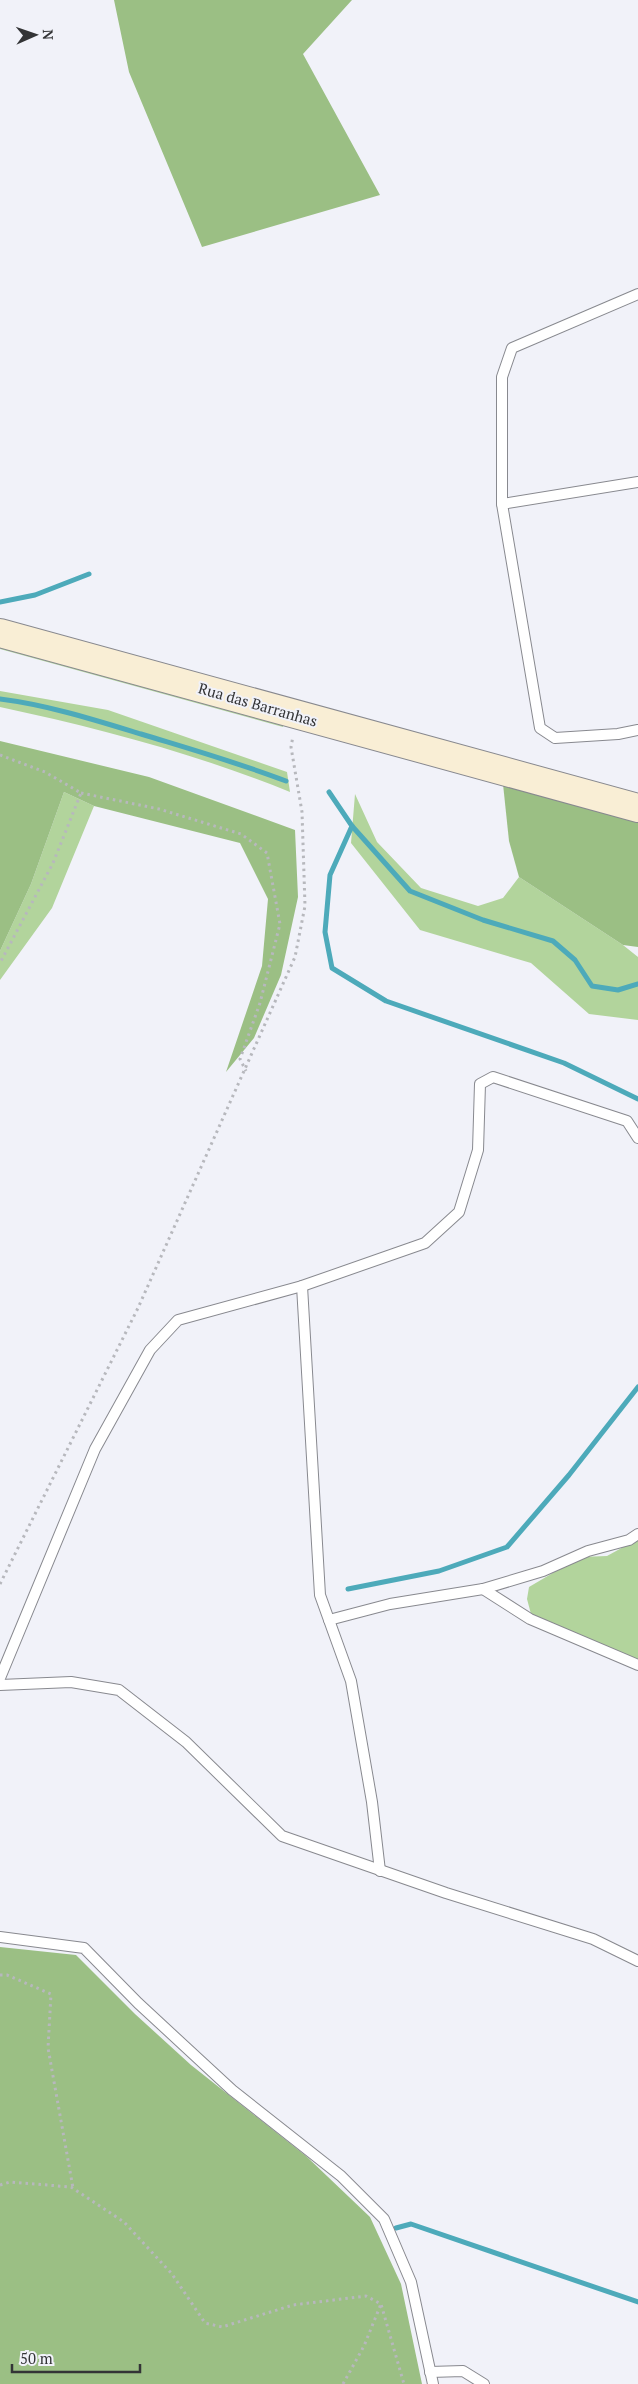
<svg xmlns="http://www.w3.org/2000/svg" width="638" height="2384" viewBox="0 0 638 2384" font-family="'PT Serif',serif">
	<style>
		.green { fill: #b2d49c }
		.forest { fill: #9bbf84 }
		.lines { fill: none; stroke-linecap: round; stroke-linejoin: round }
		.stream { stroke: #4daaba; stroke-width: 5 }
		.service-casing { stroke: #88898f; stroke-width: 12 }
		.secondary-casing { stroke: #88898f; stroke-width: 30 }
		.path { stroke: #b7b8bd; stroke-width: 3; stroke-dasharray: 2.5 4; stroke-linecap: butt }
		.service { stroke: #fff; stroke-width: 10 }
		.secondary { stroke: #f9eed5; stroke-width: 28 }
		.labels { text-anchor: middle; dominant-baseline: central; stroke-width: 4; stroke-linejoin: round; paint-order: stroke }
		.street-label { font-size: 15px; fill: #333436; stroke: #f1f2f9 }
	</style>
	<rect width="100%" height="100%" fill="#f1f2f9"/>
	<g class="green">
		<path d="M0 642 284 720 283 727 0 649Z"/>
		<path d="M0 691 108 710 287 772 290 792C197 754 98 728 0 707Z"/>
		<path d="M64 792 94 806 52 908 0 980V951L31 884Z"/>
		<path d="M355 794 377 842 421 888 478 906 503 898 519 877 623 945 638 957V1020L589 1014 531 963 420 930 351 843Z"/>
		<path d="M638 1539V1660L531 1614 527 1599 529 1587 580 1557 607 1556Z"/>
	</g>
	<g class="forest">
		<path d="M114 0H352L303 54 380 195 202 247 129 72Z"/>
		<path d="M0 741 149 777 295 830 298 897 281 975 254 1038 226 1072 262 966 268 899 240 843 94 806 64 792 31 884 0 951Z"/>
		<path d="M503 784 638 821V947L623 945 519 877 509 841Z"/>
		<path d="M0 1947 76 1955 135 2014 191 2065 306 2156 370 2217 401 2284 422 2384H0Z"/>
	</g>
	<g class="lines">
		<g class="stream">
			<path d="M0 602 35 595 89 574"/>
			<path d="M0 699C48 705 95 720 141 734 190 749 239 763 286 781"/>
			<path d="M329 792 352 826 410 891 483 920 553 941 575 960 592 986 618 990 638 984"/>
			<path d="M352 826 330 875 325 932 332 968 386 1001 564 1063 638 1099"/>
			<path d="M348 1589 439 1571 507 1547 569 1475 638 1387"/>
			<path d="M396 2228 411 2224 638 2302"/>
		</g>
		<defs>
			<g id="service">
				<path d="M638 294 512 348 502 377V504L540 728 555 738 618 734 638 730"/>
				<path d="M502 504 638 482"/>
				<path d="M302 1286 320 1595 351 1681 372 1802 380 1871"/>
				<path d="M483 1589 530 1619 638 1665"/>
				<path d="M329 1620 390 1604 483 1589 543 1571 588 1551 629 1540 638 1534"/>
				<path d="M0 1678 95 1449 150 1350 178 1320 302 1286 425 1243 459 1212 478 1150 480 1084 493 1077 627 1121 638 1138"/>
				<path d="M0 1685 71 1682 119 1690 186 1742 282 1836 446 1893 593 1939 638 1961"/>
				<path d="M0 1937 84 1948 138 2003 232 2090 341 2176 384 2219 411 2282 433 2384"/>
				<path d="M430 2372 463 2371 484 2384"/>
			</g>
			<path id="secondary" d="M0 633 638 808"/>
		</defs>
		<use href="#service" class="service-casing"/>
		<use href="#secondary" class="secondary-casing"/>
		<g class="path">
			<path d="M0 755 45 772 81 793 53 863 0 963"/>
			<path d="M81 793 159 809 241 834 267 853 280 924 260 1003 240 1059 246 1071"/>
			<path d="M0 1584 138 1308 295 957 305 906 302 812 291 747 293 736"/>
			<path d="M0 1975H7L51 1994 48 2048 73 2188"/>
			<path d="M0 2185 10 2182 71 2187 124 2222 172 2274 205 2323 222 2327 293 2305 366 2296 381 2304 404 2384"/>
			<path d="M343 2384 364 2346 381 2304"/>
		</g>
		<use href="#service" class="service"/>
		<use href="#secondary" class="secondary"/>
	</g>
	<g class="labels">
		<g class="street-label">
			<text transform="translate(258 704) rotate(16)">Rua das Barranhas</text>
		</g>
	</g>
	<g transform="translate(35 35) rotate(88)" stroke="#f1f2f9" stroke-width="4" paint-order="stroke">
	<path d="M0-4L9 19L0 12L-9 19Z" fill="#333436"/>
	<text y="-8" font-size="14" font-weight="bold" text-anchor="middle" fill="#333436">N</text>
	</g>
	<path d="M12 2364v8h128v-8" fill="none" stroke="#333436" stroke-width="2.5"/>
	<text x="20" y="2364" font-size="15" fill="#333436" stroke="#f1f2f9" stroke-width="4" paint-order="stroke">50 m</text>
</svg>
